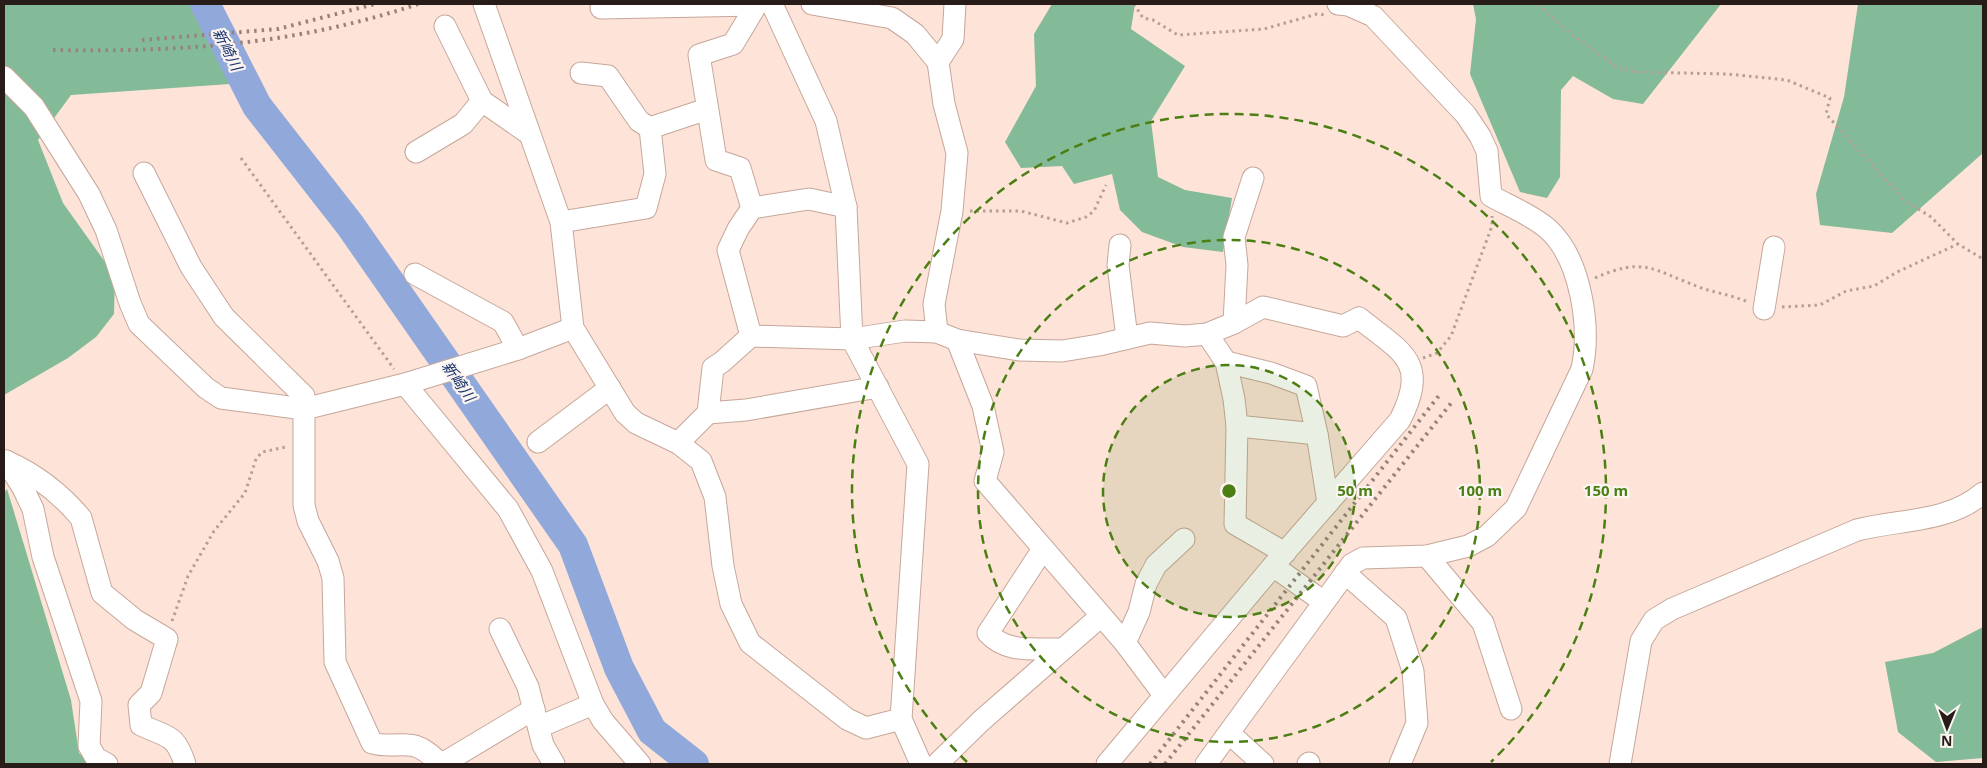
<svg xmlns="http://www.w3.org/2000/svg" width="1987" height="768" viewBox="0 0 1987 768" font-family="'Noto Sans','Noto Sans JP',sans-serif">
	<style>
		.forest { fill: #83ba97 }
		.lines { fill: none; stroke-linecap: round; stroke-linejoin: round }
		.river { stroke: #91a9da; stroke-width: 30 }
		.minor-casing { stroke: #c6a79a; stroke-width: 23 }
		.path { stroke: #b5a097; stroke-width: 3; stroke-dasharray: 2.5 4; stroke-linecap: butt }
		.minor { stroke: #fff; stroke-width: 21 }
		.rail { stroke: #96837b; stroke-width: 4; stroke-dasharray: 2.5 5; stroke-linecap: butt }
		.ring { fill: none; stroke: #4b7f13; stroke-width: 2.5; stroke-dasharray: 9 6 }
		.labels { text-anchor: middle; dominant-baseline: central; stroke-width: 4.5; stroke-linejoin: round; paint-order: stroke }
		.water-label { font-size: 15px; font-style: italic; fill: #18326c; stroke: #fbf5f2 }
		.centre { fill: #4b7f13; stroke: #fbf5f2; stroke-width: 2.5 }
		.ring-label { font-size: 15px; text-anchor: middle; font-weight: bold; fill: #4b7f13; stroke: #fbf5f2; stroke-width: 4.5; stroke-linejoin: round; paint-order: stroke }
	</style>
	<rect width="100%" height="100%" fill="#fde3d8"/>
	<g class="forest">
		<path d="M4 4H191L230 84 71 95 38 140 63 203 115 276 114 314 96 337 68 358 4 395Z"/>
		<path d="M1052 4H1135L1131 29 1185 66 1151 121 1158 177 1185 190 1232 198 1223 252 1183 247 1142 232 1120 210 1112 174 1074 184 1062 166 1021 168 1005 142 1036 86 1034 34Z"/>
		<path d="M1473 4H1721L1643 104 1613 99 1573 76 1561 90 1560 177 1547 198 1520 192 1470 74 1476 19Z"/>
		<path d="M1858 4H1983V153L1892 233 1820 225 1816 194 1844 97Z"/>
		<path d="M7 489 71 700 79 753 91 764H4V493Z"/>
		<path d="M1983 627V758L1936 762 1898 732 1885 662 1933 653Z"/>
	</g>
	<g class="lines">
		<path class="river" d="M205 4 257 106 350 225 573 545 619 668 652 731 694 764"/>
		<defs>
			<g id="minor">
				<path d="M484 4 561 222 573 328 625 413 636 423 678 443 701 461 715 497 723 566 731 604 750 643 847 719 866 728 901 719"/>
				<path d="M772 4 826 121 846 207 852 339 918 464 901 719 921 764"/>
				<path d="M812 4 892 18 915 34 938 62 944 104 957 153 952 211 934 304 937 332"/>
				<path d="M601 8 756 5"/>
				<path d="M445 26 482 101 528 133"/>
				<path d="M938 62 953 39 955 4"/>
				<path d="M581 73 608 76 639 121 650 128"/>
				<path d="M4 77 34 107 89 194 106 230 130 303 139 324 206 388 221 398 304 409 405 384 518 349 573 328"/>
				<path d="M416 152 463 124 482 101"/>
				<path d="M144 173 191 267 224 317 304 396V505L308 521 328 561 333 578 335 662 372 743C386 747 394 744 408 745 421 745 432 756 441 764"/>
				<path d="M752 208 740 168 716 160 699 55 733 44 757 4"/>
				<path d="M561 222 646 208 655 174 650 128 707 109"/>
				<path d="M1120 245 1118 265 1127 338"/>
				<path d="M415 274 503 322 518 349"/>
				<path d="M1764 309 1774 247"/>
				<path d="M1234 323 1237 265 1234 237 1253 178"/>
				<path d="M1207 334 1226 362 1234 399 1237 426 1235 524 1285 553"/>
				<path d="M751 336 728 250 738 229 752 208 809 199 846 207"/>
				<path d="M957 340 983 406 993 452 985 481 1125 643 1164 695"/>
				<path d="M1226 362 1271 373 1306 386 1317 434 1328 503"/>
				<path d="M405 384 508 509 542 571 593 704 603 721 640 764"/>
				<path d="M708 413 746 410 878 387"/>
				<path d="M1237 426 1317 434"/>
				<path d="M538 442 610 388"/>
				<path d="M678 443 708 413 713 368 722 362 751 336 852 339 905 331 937 332 957 340 1019 350 1062 351 1099 345 1150 333 1185 336 1207 334 1234 323 1263 307 1343 326 1359 318C1401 352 1430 361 1400 420L1273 566 1107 764"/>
				<path d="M6 461C35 474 61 494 81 518L102 593 135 620 167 639 151 693 139 705 141 725C168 738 175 733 185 764"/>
				<path d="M6 461 23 488 33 509 43 557 91 701 89 746 96 758 107 764"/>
				<path d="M1043 549 988 633C1007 654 1035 648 1061 649"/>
				<path d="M1427 556 1483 623 1511 709"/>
				<path d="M1273 566 1324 602"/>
				<path d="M1345 573 1396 618 1413 671 1417 723 1400 764"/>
				<path d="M500 629 528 687 543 745 554 764"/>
				<path d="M1125 643 1139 612 1146 584 1156 565 1184 539"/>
				<path d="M539 727 593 704"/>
				<path d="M1229 733 1263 764"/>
				<path d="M442 764 534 709"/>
				<path d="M937 764 981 721 1101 616"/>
				<path d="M1206 764 1352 564 1363 558 1427 556 1468 546 1487 536 1516 508 1582 369C1591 327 1581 259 1548 229 1532 215 1509 206 1491 196L1487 151 1480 136 1466 115 1373 16 1348 5 1338 4"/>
				<path d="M1308 764 1309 763"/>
				<path d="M1620 764 1641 641 1654 620 1672 609 1857 530C1900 519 1948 523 1983 493"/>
			</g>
		</defs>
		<use href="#minor" class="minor-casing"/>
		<g class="path">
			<path d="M1134 4 1143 18 1153 20 1178 35 1264 29 1317 14 1325 15"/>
			<path d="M1538 4 1567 31 1617 67 1635 72 1728 74 1787 80 1830 98 1826 114 1904 200 1931 217 1958 244 1983 259"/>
			<path d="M241 158 394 369"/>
			<path d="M970 211H1021L1067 223 1086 217 1094 211 1106 185"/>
			<path d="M1595 278C1644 256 1653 270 1699 287 1715 293 1732 295 1748 302"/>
			<path d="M1782 307 1820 305 1846 291 1874 286 1897 272 1958 244"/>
			<path d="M1423 358 1437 353 1451 336 1492 226V216"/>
			<path d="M172 621 188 576 214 531 245 493 256 459 262 452 286 447"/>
		</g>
		<use href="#minor" class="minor"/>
		<g class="rail">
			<path d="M142 40 278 29 375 4"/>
			<path d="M53 50C181 52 296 45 418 4"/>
			<path d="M1150 764 1441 393"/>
			<path d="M1165 764 1452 402"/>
		</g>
	</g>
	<circle cx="1229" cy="491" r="126" fill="#4b7f13" fill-opacity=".12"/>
	<g class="ring">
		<circle cx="1229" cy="491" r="126"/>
		<circle cx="1229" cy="491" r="251"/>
		<path d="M967 762A377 377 0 1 1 1491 762"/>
	</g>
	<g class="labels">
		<g class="water-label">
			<text transform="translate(228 49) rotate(63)">新崎川</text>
			<text transform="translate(459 381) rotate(55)">新崎川</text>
		</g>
	</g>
	<circle cx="1229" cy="491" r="8" class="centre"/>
	<g class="ring-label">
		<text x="1355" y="496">50 m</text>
		<text x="1480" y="496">100 m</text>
		<text x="1606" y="496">150 m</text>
	</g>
	<rect width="1987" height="768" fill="none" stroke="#271c17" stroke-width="10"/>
	<g transform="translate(1947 728) rotate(181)" stroke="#fbf5f2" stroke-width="4" paint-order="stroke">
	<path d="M0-4L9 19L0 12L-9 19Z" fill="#271c17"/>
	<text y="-8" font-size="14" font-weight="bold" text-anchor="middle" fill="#271c17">N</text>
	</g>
</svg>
